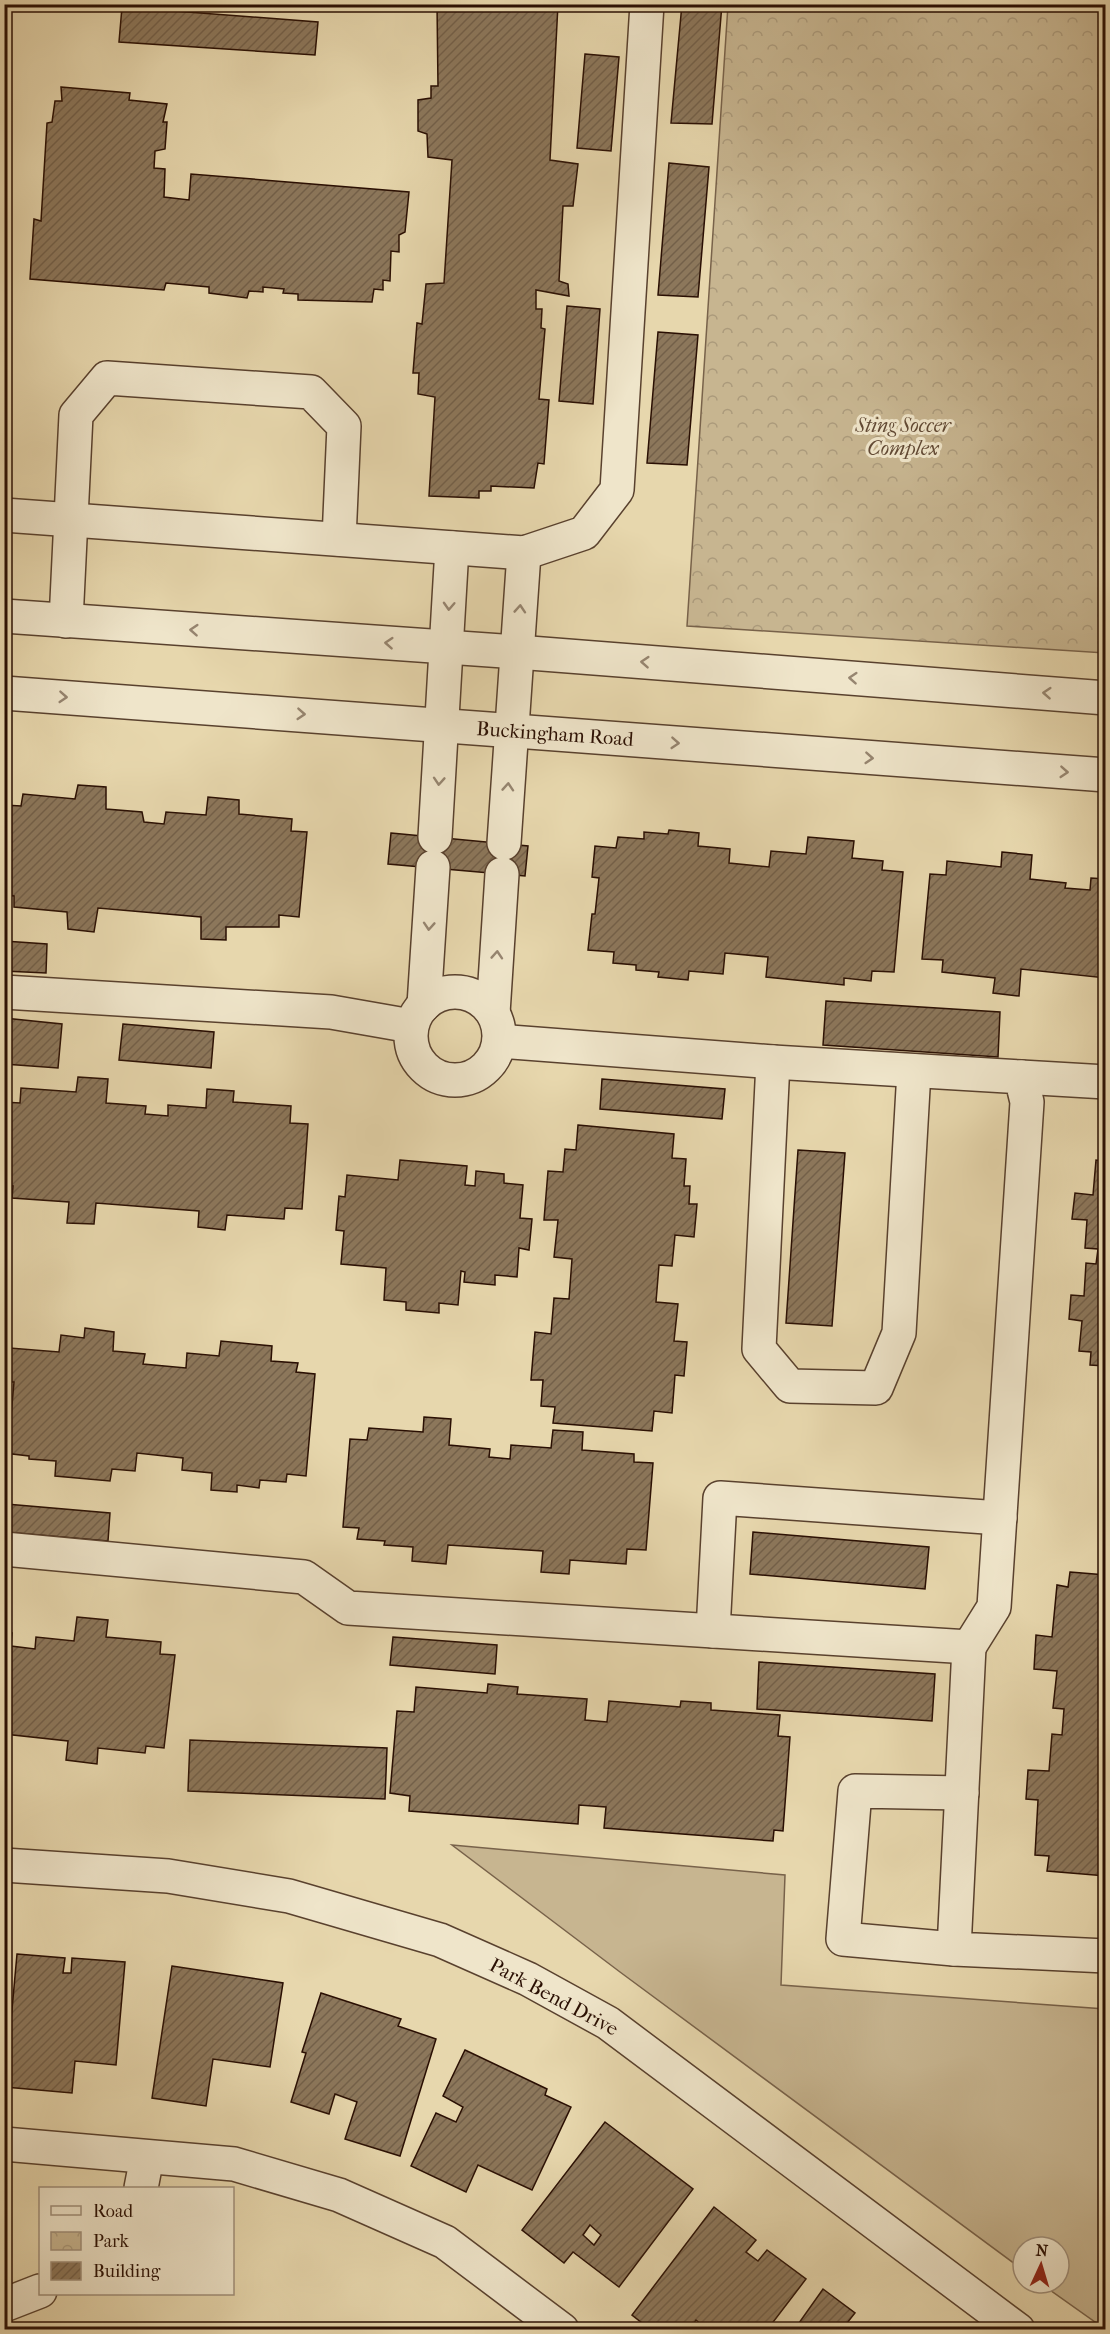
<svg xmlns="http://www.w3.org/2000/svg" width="1110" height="2334" viewBox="0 0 1110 2334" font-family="'IM FELL French Canon',serif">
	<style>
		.grass { fill: #c7b590; stroke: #78624a; stroke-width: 1.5 }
		.park { fill: url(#park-crowns); stroke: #78624a; stroke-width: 1.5 }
		.building { fill: url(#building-hatch); stroke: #2a0f03; stroke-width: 1.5; fill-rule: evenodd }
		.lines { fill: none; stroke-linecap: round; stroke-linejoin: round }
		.minor-casing { stroke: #59412e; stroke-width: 36 }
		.minor { stroke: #efe5ca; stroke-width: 33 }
		.oneway { stroke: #968570 }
		.labels { text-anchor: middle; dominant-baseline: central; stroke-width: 6; stroke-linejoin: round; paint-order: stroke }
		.park-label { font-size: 20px; font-style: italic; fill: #614934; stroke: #efe5ca }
		.street-label { font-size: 20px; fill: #2a0f03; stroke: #efe5ca }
	</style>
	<defs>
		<pattern id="park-crowns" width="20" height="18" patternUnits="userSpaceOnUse" patternTransform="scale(1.5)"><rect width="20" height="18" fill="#c7b590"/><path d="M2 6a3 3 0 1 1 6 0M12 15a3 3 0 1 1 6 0" fill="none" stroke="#ab9a7b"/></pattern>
		<pattern id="building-hatch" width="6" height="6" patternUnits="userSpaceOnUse" patternTransform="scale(1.5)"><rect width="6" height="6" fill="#8c775b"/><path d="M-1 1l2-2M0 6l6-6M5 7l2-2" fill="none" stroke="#736049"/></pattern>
	</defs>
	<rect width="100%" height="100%" fill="#e7d7ad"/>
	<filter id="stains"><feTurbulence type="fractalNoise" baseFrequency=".00333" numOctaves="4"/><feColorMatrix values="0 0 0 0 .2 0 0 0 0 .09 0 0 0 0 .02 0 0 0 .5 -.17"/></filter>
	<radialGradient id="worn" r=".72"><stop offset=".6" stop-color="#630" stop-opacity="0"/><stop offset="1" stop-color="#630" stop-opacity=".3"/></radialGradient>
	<path class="grass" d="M452 1845 785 1875 781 1985 1105 2009V2329L1040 2283H1059V2247H1023V2270L620 1972Z"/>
	<path class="park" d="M728 5H1105V653L687 626Z"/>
	<g class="building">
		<path d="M437 4H558L550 160 578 164 573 206H563L559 281 568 284 569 296 536 290V309H542L541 328 545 329 539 399 549 400 544 464 538 463 534 488 491 486V491H479V498L429 496 435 397 418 394 419 373H413L417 323 422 324 426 284 444 283 452 160 428 157 427 134 418 131V100L431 98V86H438Z"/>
		<path d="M682 4H722L712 124 671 123Z"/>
		<path d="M122 7 318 22 315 55 119 42Z"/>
		<path d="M585 54 619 57 611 151 577 148Z"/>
		<path d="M61 87 130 93 129 100 167 104 163 122H167L165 149 155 151 154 168 165 169 164 197 189 200 191 174 409 192 405 232 399 235V252L391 251 390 281 383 280V290L374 289 372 302 298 300V294L283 293 284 289 263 287V292L249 291 247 298 209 293V287L166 283 164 290 30 279 34 219 41 221 47 123 52 122 55 101H62Z"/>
		<path d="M669 163 709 167 698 297 658 295Z"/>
		<path d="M567 306 600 309 593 404 559 401Z"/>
		<path d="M658 332 698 335 687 465 647 463Z"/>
		<path d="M78 785 106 787V809L142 812 144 822 164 824 166 812 206 815 208 797 239 800V814L292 819 291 831 307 832 299 917 279 915V927H226V940L201 939V917L98 908 94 932 68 929 67 912 14 907V896L4 895 5 805 21 806 23 794 75 799Z"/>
		<path d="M669 830 699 833 698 846 730 849 729 863 769 867 771 851 806 854 808 837 854 841 852 858 883 861 882 870 903 872 894 972 872 971 871 981 844 978V985L766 977 768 957 725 953 723 974 689 971 688 980 658 977 659 972 636 970V965L613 963 614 952 588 950 592 914H595L599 878 592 877 595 846 616 848 618 837 644 839V832L668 834Z"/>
		<path d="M391 833 528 846 525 876 388 864Z"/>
		<path d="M1002 852 1032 855 1030 879 1066 883 1065 888 1090 890 1091 878 1106 879V978L1021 969 1019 996 993 993 995 978 942 972 943 960 922 959 930 874 946 875 947 861 1001 867Z"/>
		<path d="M4 941 47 944 46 973 4 971Z"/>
		<path d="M826 1001 1000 1012 998 1057 823 1045Z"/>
		<path d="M4 1018 62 1024 58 1068 4 1064Z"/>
		<path d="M123 1024 214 1032 211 1068 119 1060Z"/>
		<path d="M78 1077 108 1079 106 1103 146 1106 145 1114 168 1116V1105L206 1108 207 1089 234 1091 233 1102 291 1106 290 1123 308 1124 302 1209 285 1208 284 1219 227 1215 225 1230 198 1227 199 1211 96 1203 94 1224 67 1223 69 1202 12 1198 13 1186 4 1185V1102L20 1103 21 1088 76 1092Z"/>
		<path d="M602 1079 725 1089 722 1119 600 1109Z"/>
		<path d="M578 1125 674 1134 672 1158 686 1159 684 1186H690L689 1204H697L694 1237 675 1235 672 1266 659 1265 656 1302 678 1304 674 1341 687 1342 684 1376 675 1375 672 1413 654 1411 652 1431 553 1423 555 1407 541 1406 543 1380H531L535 1332 551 1334 554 1298 569 1299 572 1259 554 1257 558 1220H544L548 1171 563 1172 565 1149 576 1150Z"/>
		<path d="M798 1150 845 1153 832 1326 786 1323Z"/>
		<path d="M1105 1152H1106V1366L1090 1365 1091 1352 1079 1351 1082 1321 1069 1319 1071 1295 1084 1296 1086 1263 1096 1264 1098 1249 1085 1248 1087 1220 1072 1219 1075 1193 1093 1195 1096 1160 1103 1161Z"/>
		<path d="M400 1160 467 1166 465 1185 475 1186 476 1171 504 1174V1183L523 1185 520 1218 532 1219 529 1250 519 1248 517 1277 495 1275V1285L464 1282 465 1272 461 1271 458 1305 439 1303V1313L406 1310V1302L384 1300 386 1268 341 1264 344 1231 336 1230 339 1196 345 1197 347 1175 398 1180Z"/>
		<path d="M85 1328 114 1332 113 1351 145 1354 143 1364 186 1368 187 1353 219 1356 221 1341 272 1346 271 1361 298 1363 296 1372 315 1374 306 1476 287 1474 286 1482 260 1480 259 1488 237 1485V1492L211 1490 212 1473 182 1470 183 1458 137 1453 135 1471 112 1469 110 1481 55 1476 56 1461 29 1459V1456L4 1453 8 1416H11L14 1382H7L10 1348 59 1352 61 1335 84 1338Z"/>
		<path d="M424 1417 451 1419 449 1445 490 1449 489 1457 510 1459 511 1445 551 1448 553 1430 583 1432 582 1450 634 1454V1462L653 1463 646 1550 627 1549 626 1564 570 1560 569 1574 541 1572 543 1551 448 1545 446 1564 412 1561 413 1547 384 1545 385 1541 357 1539 359 1528 343 1527 350 1439 367 1440 369 1428 423 1432Z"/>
		<path d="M6 1504 110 1513 108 1541 4 1532Z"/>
		<path d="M753 1532 929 1547 925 1589 750 1574Z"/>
		<path d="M1070 1572 1106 1575V1876L1047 1871 1049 1856 1035 1855 1038 1800 1026 1799 1028 1770 1049 1771 1052 1734 1062 1735 1064 1709 1053 1708 1057 1671 1034 1669 1036 1635 1052 1637 1057 1585 1068 1587Z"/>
		<path d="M77 1617 108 1620 106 1637 161 1642 160 1654 175 1655 164 1748 146 1746 145 1753 98 1748 97 1764 66 1760 68 1741 4 1734V1632L12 1633 11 1646 35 1649 36 1637 74 1641Z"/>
		<path d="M393 1637 497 1645 495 1674 390 1665Z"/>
		<path d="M759 1662 935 1674 932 1721 757 1709Z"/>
		<path d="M488 1684 518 1687 517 1694 587 1699 585 1720 607 1722 609 1701 680 1707 681 1701 711 1703V1710L780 1715 778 1736 790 1737 783 1831 774 1830 773 1841 604 1828 606 1807 579 1805 578 1824 409 1811 410 1796 390 1793 397 1711 414 1712 416 1687 487 1693Z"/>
		<path d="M190 1740 387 1748 385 1799 188 1791Z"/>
		<path d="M17 1954 65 1958 63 1973H71L72 1958 125 1962 116 2065 75 2061 72 2093 5 2087Z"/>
		<path d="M172 1966 283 1983 270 2067 213 2059 206 2106 152 2098Z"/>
		<path d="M321 1993 401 2019 398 2026 436 2039 400 2156 345 2139 357 2102 335 2094 329 2114 291 2102 306 2053 302 2052Z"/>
		<path d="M465 2050 547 2089 545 2095 571 2107 532 2190 478 2165 466 2192 411 2166 436 2113 456 2122 463 2107 443 2096Z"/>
		<path d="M605 2122 693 2189 619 2287 573 2252 564 2263 522 2230ZM590 2225 601 2235 594 2245 583 2235Z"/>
		<path d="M4 2169H9L4 2226Z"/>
		<path d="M714 2207 756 2240 746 2252 758 2261 767 2250 806 2279 767 2330H699L702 2325 696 2320 689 2330H651L632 2315Z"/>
		<path d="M823 2289 855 2313 843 2328 846 2330H794Z"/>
	</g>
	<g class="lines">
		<defs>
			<g id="minor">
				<path d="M4 515 524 553 584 533 617 490 647 4"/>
				<path d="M4 616 517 652 1106 698"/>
				<path d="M66 621 76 415 107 378 311 392 344 426 339 539"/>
				<path d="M4 693 1106 775"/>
				<path d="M435 837 452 548"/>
				<path d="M504 843 524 553"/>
				<path d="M4 992 331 1012 411 1026"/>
				<circle cx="455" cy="1036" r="44"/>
				<path d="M424 1005 433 867"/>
				<path d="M493 1013 502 874"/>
				<path d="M773 1062 759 1349 790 1386 876 1388 899 1333 914 1071"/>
				<path d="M1021 1077 1106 1082"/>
				<path d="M4 1549 304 1577 348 1608 969 1647 994 1607 1027 1102 1021 1077 773 1062 499 1041"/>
				<path d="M713 1631 720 1498 1000 1518"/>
				<path d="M969 1647 954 1949 1106 1956"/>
				<path d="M4 1865 168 1876 289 1896 440 1940 528 1979 608 2023 1018 2330"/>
				<path d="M954 1949 843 1939 855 1791 962 1793"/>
				<path d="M4 2144 234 2164 339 2195 445 2242 562 2330"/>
				<path d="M141 2188 147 2157"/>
				<path d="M4 2305 40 2291"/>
			</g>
		</defs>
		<use href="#minor" class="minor-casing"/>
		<use href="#minor" class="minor"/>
	</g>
	<defs><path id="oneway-chevron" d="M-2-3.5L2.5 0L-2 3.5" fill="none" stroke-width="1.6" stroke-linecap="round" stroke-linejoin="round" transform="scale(1.5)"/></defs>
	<g class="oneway">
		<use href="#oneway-chevron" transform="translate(449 606) rotate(93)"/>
		<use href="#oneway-chevron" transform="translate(520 609) rotate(-86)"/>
		<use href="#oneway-chevron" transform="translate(194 630) rotate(-176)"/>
		<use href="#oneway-chevron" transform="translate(389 643) rotate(-176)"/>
		<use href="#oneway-chevron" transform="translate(645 662) rotate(-176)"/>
		<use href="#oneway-chevron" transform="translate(853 678) rotate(-176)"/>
		<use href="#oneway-chevron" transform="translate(1047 693) rotate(-176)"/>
		<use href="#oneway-chevron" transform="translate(63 697) rotate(4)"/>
		<use href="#oneway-chevron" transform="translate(301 714) rotate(4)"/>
		<use href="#oneway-chevron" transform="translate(675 743) rotate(4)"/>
		<use href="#oneway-chevron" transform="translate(869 758) rotate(4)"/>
		<use href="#oneway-chevron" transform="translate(1064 772) rotate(4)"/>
		<use href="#oneway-chevron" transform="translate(439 781) rotate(94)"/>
		<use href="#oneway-chevron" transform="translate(508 787) rotate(-86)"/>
		<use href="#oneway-chevron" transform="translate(429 926) rotate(94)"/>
		<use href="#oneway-chevron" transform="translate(497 955) rotate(-86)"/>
	</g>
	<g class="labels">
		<g class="park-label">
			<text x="903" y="425">Sting Soccer<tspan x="903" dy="23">Complex</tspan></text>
		</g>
		<g class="street-label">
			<text transform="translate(555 734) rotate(4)">Buckingham Road</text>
			<text transform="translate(554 1997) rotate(28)">Park Bend Drive</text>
		</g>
	</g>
	<rect width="1110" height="2334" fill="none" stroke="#e7d7ad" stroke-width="24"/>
	<rect x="6" y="6" width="1098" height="2322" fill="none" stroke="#2a0f03" stroke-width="3"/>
	<rect x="12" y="12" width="1086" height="2310" fill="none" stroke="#2a0f03" stroke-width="1.5"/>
	<rect x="39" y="2187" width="195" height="108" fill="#efe5ca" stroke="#a08f7a" stroke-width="1.5"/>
	<rect x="51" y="2206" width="30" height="9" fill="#efe5ca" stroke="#a08f7a" stroke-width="1.5"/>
	<text x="93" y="2217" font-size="18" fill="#2a0f03">Road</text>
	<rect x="51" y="2232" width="30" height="18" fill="url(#park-crowns)" stroke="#a08f7a" stroke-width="1.5"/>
	<text x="93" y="2247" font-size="18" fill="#2a0f03">Park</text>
	<rect x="51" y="2262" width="30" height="18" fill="url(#building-hatch)" stroke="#a08f7a" stroke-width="1.5"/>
	<text x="93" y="2277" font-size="18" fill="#2a0f03">Building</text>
	<g transform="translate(1041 2265) rotate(4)"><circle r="28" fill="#efe5ca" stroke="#a08f7a" stroke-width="1.5"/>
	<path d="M0-4.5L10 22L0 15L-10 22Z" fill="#8f2418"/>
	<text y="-9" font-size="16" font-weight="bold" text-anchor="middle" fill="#2a0f03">N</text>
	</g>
	<rect width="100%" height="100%" filter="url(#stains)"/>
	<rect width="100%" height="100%" fill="url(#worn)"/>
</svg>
